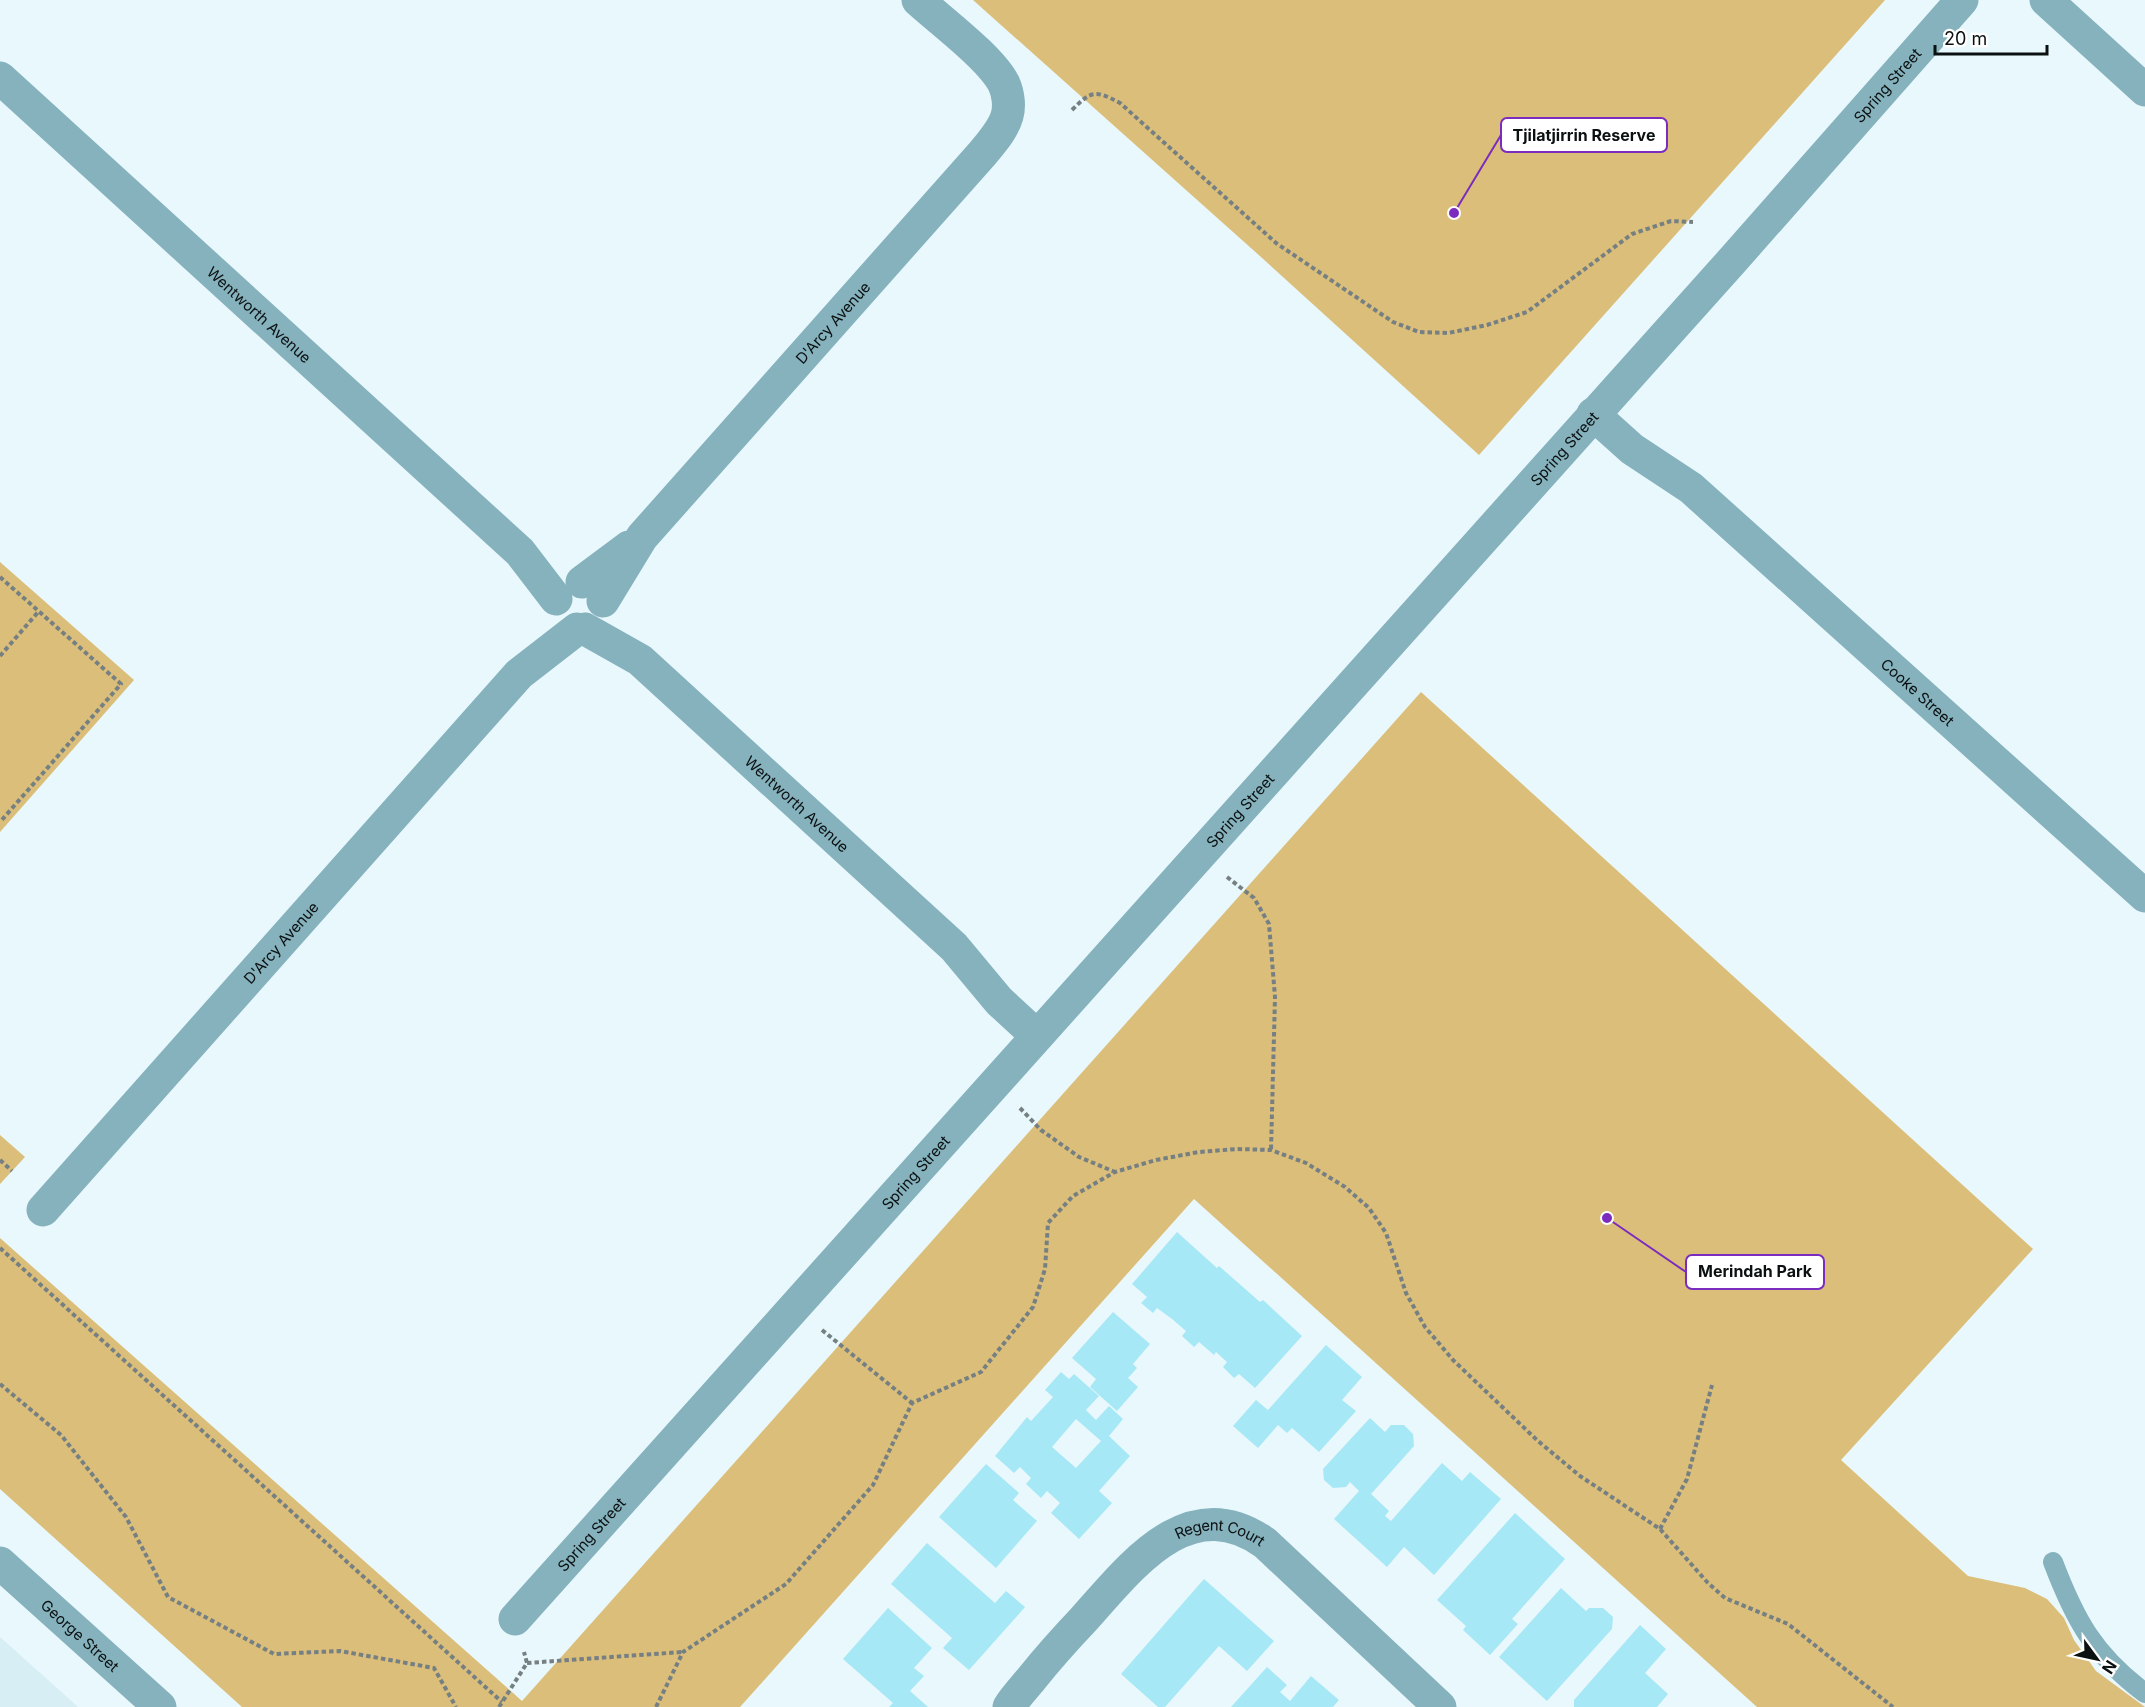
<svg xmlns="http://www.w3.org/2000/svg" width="2145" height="1707" viewBox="0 0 2145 1707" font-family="Inter,sans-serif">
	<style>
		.built { fill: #d6eef4 }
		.green { fill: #dbbe79 }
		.building { fill: #a7e8f6; fill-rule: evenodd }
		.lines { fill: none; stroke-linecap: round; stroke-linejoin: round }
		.path { stroke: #768083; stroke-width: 4; stroke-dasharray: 4.5 3; stroke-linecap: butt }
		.service { stroke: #85b2bd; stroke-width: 20 }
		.minor { stroke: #85b2bd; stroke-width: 33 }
		.tertiary { stroke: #85b2bd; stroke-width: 33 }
		.labels { text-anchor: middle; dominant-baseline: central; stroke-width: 5; stroke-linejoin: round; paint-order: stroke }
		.street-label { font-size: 15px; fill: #0b1011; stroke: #fff }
		.leader { fill: none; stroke: #7b2cbf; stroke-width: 2 }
		.callout-dot { fill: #7b2cbf; stroke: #fff; stroke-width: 2 }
		.callout { fill: #fff; stroke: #7b2cbf; stroke-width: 2 }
		.callout-label { font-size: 16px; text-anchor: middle; font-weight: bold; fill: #0b1011 }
	</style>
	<rect width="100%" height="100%" fill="#e9f8fc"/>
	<path class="built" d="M0 1637 78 1707H0Z"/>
	<g class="green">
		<path d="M973 0H1885L1479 455 1261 257Z"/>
		<path d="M0 562 134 680 0 832Z"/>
		<path d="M1421 692 2033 1249 1841 1460 1968 1576 2025 1588 2047 1599 2064 1618 2074 1640 2096 1671 2145 1707H1757L1194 1199 740 1707H242L0 1489V1238L522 1701Z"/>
		<path d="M0 1135 25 1157 0 1184Z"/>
	</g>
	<g class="building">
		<path d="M1177 1232 1217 1268 1219 1266 1260 1302 1263 1300 1302 1336 1255 1388 1239 1374 1234 1378 1223 1367 1227 1362 1216 1352 1214 1355 1199 1342 1194 1347 1182 1336 1186 1331 1172 1319 1157 1308 1153 1313 1141 1303 1147 1297 1132 1284Z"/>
		<path d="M1113 1312 1150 1344 1133 1364 1137 1368 1128 1378 1138 1387 1117 1411 1090 1387 1096 1379 1072 1358Z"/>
		<path d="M1326 1345 1362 1377 1342 1400 1356 1411 1319 1452 1292 1428 1287 1433 1278 1425 1258 1448 1233 1426 1256 1400 1268 1410Z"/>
		<path d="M1061 1372 1069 1379 1074 1374 1099 1396 1086 1410 1096 1420 1109 1406 1123 1419 1109 1436 1130 1456 1099 1491 1112 1503 1079 1539 1051 1513 1060 1503 1047 1491 1041 1498 1026 1484 1031 1478 1020 1467 1014 1473 995 1456 1027 1417 1031 1421 1053 1397 1045 1390ZM1076 1419 1101 1441 1076 1468 1052 1447Z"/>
		<path d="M1370 1418 1385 1432 1391 1425H1404L1413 1434 1414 1446 1371 1494 1389 1511 1385 1516 1391 1521 1442 1463 1462 1481 1470 1472 1501 1499 1434 1575 1404 1547 1387 1567 1334 1519 1359 1491 1350 1482 1346 1487 1333 1488 1324 1480 1323 1469Z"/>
		<path d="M986 1464 1019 1493 1013 1500 1037 1521 996 1568 939 1517Z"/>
		<path d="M1515 1513 1565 1559 1512 1619 1518 1624 1490 1655 1463 1630 1466 1626 1437 1600Z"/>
		<path d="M927 1543 995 1603 1006 1591 1025 1607 969 1670 943 1648 952 1638 891 1584Z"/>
		<path d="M1204 1579 1274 1641 1247 1671 1219 1646 1165 1707H1158L1121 1674Z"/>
		<path d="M1561 1588 1586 1611 1589 1608H1603L1613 1617 1612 1629 1547 1701 1499 1657Z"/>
		<path d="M888 1608 932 1648 914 1668 924 1676 910 1691 928 1707H889L893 1703 843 1659Z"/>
		<path d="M1640 1625 1666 1649 1645 1673 1668 1694 1657 1707H1574V1700Z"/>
		<path d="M1267 1667 1287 1685 1280 1692 1290 1701 1311 1676 1339 1700 1333 1707H1231Z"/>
	</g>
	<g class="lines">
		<g class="path">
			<path d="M1072 110C1092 90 1095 90 1120 103L1276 243 1393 322 1419 332 1448 333 1487 325 1527 312 1632 234 1671 221 1693 222"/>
			<path d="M0 577 121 684 0 822"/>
			<path d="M0 656 39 611"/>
			<path d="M1227 877 1254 898 1269 924 1275 997 1271 1150"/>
			<path d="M1020 1108 1041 1130 1079 1157 1115 1172"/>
			<path d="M0 1160 12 1171"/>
			<path d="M0 1248 502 1702"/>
			<path d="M822 1330 912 1403"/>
			<path d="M0 1384 61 1435 126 1517 168 1597 274 1654 340 1651 434 1668 456 1707"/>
			<path d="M1660 1529 1687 1479 1712 1385"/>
			<path d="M527 1663 682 1652"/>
			<path d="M499 1707 527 1663 524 1652"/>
			<path d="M656 1707 683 1652 786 1584 873 1485 912 1403 981 1372 1033 1307 1045 1269 1048 1223 1073 1196 1115 1172 1156 1160 1199 1152 1237 1149 1271 1150 1306 1163 1345 1187 1369 1208 1386 1233 1406 1293 1425 1327 1453 1360 1538 1441 1580 1476 1660 1529 1708 1583 1725 1598 1788 1624 1893 1707"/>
		</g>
		<path class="service" d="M2053 1562C2075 1620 2094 1655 2145 1693"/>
		<g class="minor">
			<path d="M2046 0 2145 90"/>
			<path id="s1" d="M0 78 520 552 556 599"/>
			<path id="s2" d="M1593 414 1632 449 1691 488 2145 896"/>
			<path d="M582 582 629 547"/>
			<path id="s3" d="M603 601 642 537 982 154C991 143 1003 130 1007 116 1010 106 1008 93 1004 84 991 58 941 21 918 0"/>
			<path id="s4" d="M585 629 640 660 954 947 999 1001 1037 1036"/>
			<path id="s5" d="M43 1210 519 674 577 629"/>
			<path id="s6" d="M515 1619 1731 262 1962 0"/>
			<path id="s7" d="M1009 1707C1015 1697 1024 1688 1032 1678 1048 1658 1065 1639 1083 1620 1130 1568 1188 1488 1265 1543L1440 1707"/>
		</g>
		<path class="tertiary" id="s8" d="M0 1563 160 1707"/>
	</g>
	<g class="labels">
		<g class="street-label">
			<text stroke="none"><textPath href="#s6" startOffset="2058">Spring Street</textPath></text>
			<text stroke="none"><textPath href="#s1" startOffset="351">Wentworth Avenue</textPath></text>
			<text stroke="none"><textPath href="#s3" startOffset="362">D'Arcy Avenue</textPath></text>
			<text stroke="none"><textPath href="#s6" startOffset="1572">Spring Street</textPath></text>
			<text stroke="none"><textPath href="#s2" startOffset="428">Cooke Street</textPath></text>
			<text stroke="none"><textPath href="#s4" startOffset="276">Wentworth Avenue</textPath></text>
			<text stroke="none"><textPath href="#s6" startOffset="1086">Spring Street</textPath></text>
			<text stroke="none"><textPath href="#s5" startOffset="358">D'Arcy Avenue</textPath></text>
			<text stroke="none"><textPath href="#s6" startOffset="600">Spring Street</textPath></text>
			<text stroke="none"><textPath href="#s6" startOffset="114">Spring Street</textPath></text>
			<text stroke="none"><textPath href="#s7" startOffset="288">Regent Court</textPath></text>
			<text stroke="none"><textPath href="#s8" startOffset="108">George Street</textPath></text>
		</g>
	</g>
	<path class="leader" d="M1454 213L1501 135M1607 1218L1686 1272"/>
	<g class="callout-dot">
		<circle cx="1454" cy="213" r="6"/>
		<circle cx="1607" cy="1218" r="6"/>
	</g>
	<g class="callout">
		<rect x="1501" y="118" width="166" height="34" rx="6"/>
		<rect x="1686" y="1255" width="138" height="34" rx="6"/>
	</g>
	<g class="callout-label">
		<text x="1584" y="141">Tjilatjirrin Reserve</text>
		<text x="1755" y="1277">Merindah Park</text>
	</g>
	<g transform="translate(2097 1659) rotate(123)" stroke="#ffffff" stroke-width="4.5" paint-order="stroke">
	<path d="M0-4.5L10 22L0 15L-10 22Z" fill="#0b1011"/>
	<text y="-9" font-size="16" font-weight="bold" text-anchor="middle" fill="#0b1011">N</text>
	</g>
	<path d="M1935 45v9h112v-9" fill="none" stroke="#0b1011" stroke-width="3"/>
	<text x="1944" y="45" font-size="18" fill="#0b1011" stroke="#ffffff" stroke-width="4.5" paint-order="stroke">20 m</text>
</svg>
